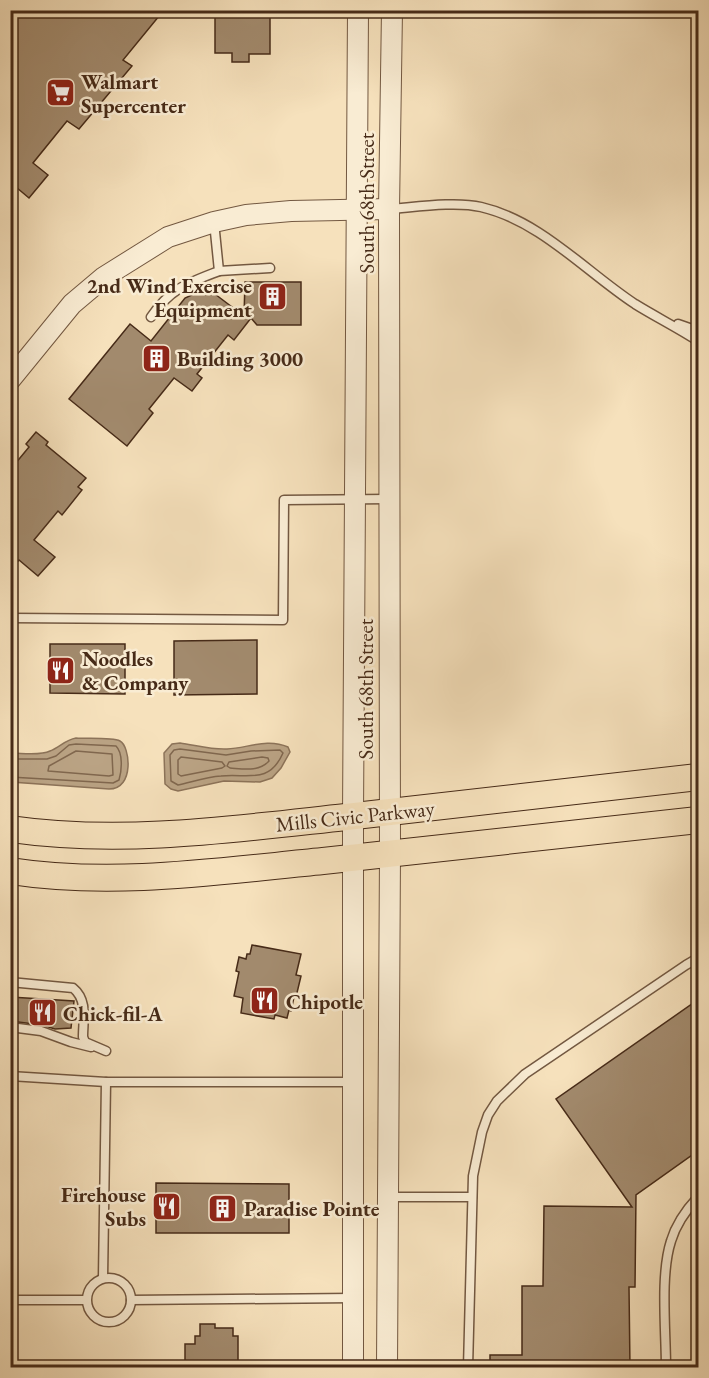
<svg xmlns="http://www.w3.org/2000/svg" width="709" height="1378" viewBox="0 0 709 1378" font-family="'EB Garamond',serif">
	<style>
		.water { fill: #baa384; stroke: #8c7359; stroke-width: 1.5 }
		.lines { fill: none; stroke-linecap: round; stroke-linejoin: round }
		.shore { stroke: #80674e; stroke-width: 1.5 }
		.building { fill: #a28a6d; stroke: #472b18; stroke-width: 1.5 }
		.service-casing { stroke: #735841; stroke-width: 11 }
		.tertiary-casing { stroke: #735841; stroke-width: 22 }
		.primary-casing { stroke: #472b18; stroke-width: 28 }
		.service { stroke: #f9ecd3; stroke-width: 8 }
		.tertiary { stroke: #f9ecd3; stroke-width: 20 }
		.primary { stroke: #f6e1bc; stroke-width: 26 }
		.labels { text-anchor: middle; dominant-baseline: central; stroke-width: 5; stroke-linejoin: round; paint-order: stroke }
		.poi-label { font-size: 21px; font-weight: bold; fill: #472b18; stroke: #f9ecd3; text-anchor: start }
		.street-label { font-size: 21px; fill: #472b18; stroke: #f9ecd3 }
	</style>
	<rect width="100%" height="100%" fill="#f6e1bc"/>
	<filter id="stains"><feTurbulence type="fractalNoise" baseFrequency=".00333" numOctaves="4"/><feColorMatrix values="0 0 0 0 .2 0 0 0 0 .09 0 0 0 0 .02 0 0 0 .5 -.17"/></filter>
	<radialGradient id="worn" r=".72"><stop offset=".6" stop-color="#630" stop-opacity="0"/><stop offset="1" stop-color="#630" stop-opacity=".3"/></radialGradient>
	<g class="water">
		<path d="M76 738C87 739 112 737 120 741 130 746 135 789 109 789L11 782V753C22 753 40 756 50 751 60 747 65 740 76 738Z"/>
		<path d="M180 743C195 745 212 750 227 749 248 748 267 738 288 747L290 752 281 768 272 778 260 782 224 781 178 791 171 789 165 784 164 753 172 744Z"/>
	</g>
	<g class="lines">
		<g class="shore">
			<path d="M180 749 226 755 251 751 280 750 283 753C269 785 247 773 221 776 206 777 192 782 178 785L171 781 170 755 174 750Z"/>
			<path d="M76 751 112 754 113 775 109 776 48 771 49 766Z"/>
			<path d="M181 757 222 762 225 766 222 768 181 776 178 774V760Z"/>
			<path d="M262 757 268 758 269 761C259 772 244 769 230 768L227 766 229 762Z"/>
			<path d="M10 759H47L56 756 69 745 76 744 116 746C123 753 122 770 119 780L113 783 10 777"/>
		</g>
	</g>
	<g class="building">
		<path d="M10 10H164L123 60 132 66 79 129 67 121 33 163 48 175 29 198 10 182Z"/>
		<path d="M215 10H270V54H249V62H232V53H215Z"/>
		<path d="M245 282H301V325H257L251 318 234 340 228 335 197 374 202 378 192 391 174 378 149 409 153 413 127 446 69 399 130 324 151 341 185 298 207 288 244 316Z"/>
		<path d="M36 432 48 442 46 445 86 478 78 487 82 490 62 515 58 511 34 540 55 557 38 576 19 560 10 570V470L29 447 26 444Z"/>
		<path d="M257 640V694L174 695V641Z"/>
		<path d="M50 644H125V694L50 693Z"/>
		<path d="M252 945 301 954 296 975 301 976 296 997H294L291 1011 289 1010 287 1018 275 1015 274 1019 241 1013 243 998 234 996 239 972 236 971 239 957 246 959 247 954H250Z"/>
		<path d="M10 997 74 1001 71 1028 55 1029 42 1025 10 1021Z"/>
		<path d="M699 999V1150L636 1195 635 1287H629L630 1368H490V1355H522V1286H543L544 1206 632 1207 556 1099Z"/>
		<path d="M156 1183 289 1184V1233H156Z"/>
		<path d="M200 1324H215V1328H233V1336H238V1368H185V1344H195V1336H200Z"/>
	</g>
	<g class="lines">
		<defs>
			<g id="service">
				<path d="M390 209C416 207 456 201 481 207 541 221 586 272 635 304 656 317 678 328 698 341"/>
				<path d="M219 271 270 268"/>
				<path d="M151 317C171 288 188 283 219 271L214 222"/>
				<path d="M678 324 698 331"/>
				<path d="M10 618 283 620 284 500 389 499"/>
				<path d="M10 982 73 988C88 1000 83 1020 83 1037L85 1042 106 1051"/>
				<path d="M10 1027 41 1031 71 1042 91 1047"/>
				<path d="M10 1076 106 1082H354"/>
				<path d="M389 1197H472"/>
				<circle cx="109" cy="1300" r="22"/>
				<path d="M103 1278 106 1082"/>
				<path d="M10 1300H86"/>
				<path d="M131 1300 353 1298"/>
				<path d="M468 1368 473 1176 482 1132 488 1115 497 1101 525 1074 686 965 698 958"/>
				<path d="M666 1368C666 1330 660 1275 671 1241 676 1224 686 1210 698 1197"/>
			</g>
			<g id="tertiary">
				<path d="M10 380 72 304 104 277 168 237 214 222 246 215 291 211 389 209"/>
				<path d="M353 1368V816L358 10"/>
				<path d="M387 1368 390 854 389 209 392 10"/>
			</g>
			<g id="primary">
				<path d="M10 829C122 845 235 829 346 817 463 804 581 790 698 777"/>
				<path d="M10 871C114 887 220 871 323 861 448 848 573 834 698 820"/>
			</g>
		</defs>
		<use href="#service" class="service-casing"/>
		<use href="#tertiary" class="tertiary-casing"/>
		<use href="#primary" class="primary-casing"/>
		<use href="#service" class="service"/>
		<use href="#tertiary" class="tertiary"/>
		<use href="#primary" class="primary"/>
	</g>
	<defs>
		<symbol id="supermarket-square" viewBox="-11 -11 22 22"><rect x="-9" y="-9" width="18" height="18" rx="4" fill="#8f2418" stroke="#f9ecd3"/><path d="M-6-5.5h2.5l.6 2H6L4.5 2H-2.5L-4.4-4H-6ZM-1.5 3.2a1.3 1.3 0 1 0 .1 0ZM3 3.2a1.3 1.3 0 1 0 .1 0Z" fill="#fff"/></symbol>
		<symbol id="building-square" viewBox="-11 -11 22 22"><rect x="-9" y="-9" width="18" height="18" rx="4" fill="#8f2418" stroke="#f9ecd3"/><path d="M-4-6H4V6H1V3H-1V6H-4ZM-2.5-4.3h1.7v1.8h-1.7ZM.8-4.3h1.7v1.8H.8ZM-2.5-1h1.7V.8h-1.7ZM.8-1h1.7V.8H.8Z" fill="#fff"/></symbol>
		<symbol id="restaurant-square" viewBox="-11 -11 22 22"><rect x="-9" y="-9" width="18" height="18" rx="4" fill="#8f2418" stroke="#f9ecd3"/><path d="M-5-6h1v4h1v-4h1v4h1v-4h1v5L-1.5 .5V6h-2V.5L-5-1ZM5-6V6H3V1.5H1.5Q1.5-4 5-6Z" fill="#fff"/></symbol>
	</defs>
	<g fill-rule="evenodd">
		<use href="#supermarket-square" x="44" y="76" width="33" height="33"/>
		<use href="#building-square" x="256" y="280" width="33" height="33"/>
		<use href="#building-square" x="140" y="342" width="33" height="33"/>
		<use href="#restaurant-square" x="44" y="654" width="33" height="33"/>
		<use href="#restaurant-square" x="248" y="984" width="33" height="33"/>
		<use href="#restaurant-square" x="26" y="996" width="33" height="33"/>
		<use href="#restaurant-square" x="150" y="1190" width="33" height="33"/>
		<use href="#building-square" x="206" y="1192" width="33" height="33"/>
	</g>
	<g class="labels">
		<g class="poi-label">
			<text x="81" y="81">Walmart<tspan x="81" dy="24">Supercenter</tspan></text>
			<text x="252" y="285" text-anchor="end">2nd Wind Exercise<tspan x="252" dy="24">Equipment</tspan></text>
			<text x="177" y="358">Building 3000</text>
			<text x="82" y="658">Noodles<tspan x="82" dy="24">&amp; Company</tspan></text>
			<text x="286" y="1001">Chipotle</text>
			<text x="63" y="1013">Chick-fil-A</text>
			<text x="146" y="1194" text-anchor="end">Firehouse<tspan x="146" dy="24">Subs</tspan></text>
			<text x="244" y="1208">Paradise Pointe</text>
		</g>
		<g class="street-label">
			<text transform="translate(366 203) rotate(-90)">South 68th Street</text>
			<text transform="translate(365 689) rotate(-90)">South 68th Street</text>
			<text transform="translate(355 816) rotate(-6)">Mills Civic Parkway</text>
		</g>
	</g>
	<rect width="709" height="1378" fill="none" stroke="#f6e1bc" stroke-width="36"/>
	<rect x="12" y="12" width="685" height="1354" fill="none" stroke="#472b18" stroke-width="3"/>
	<rect x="18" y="18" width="673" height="1342" fill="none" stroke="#472b18" stroke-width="1.5"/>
	<rect width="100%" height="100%" filter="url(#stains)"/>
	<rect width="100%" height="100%" fill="url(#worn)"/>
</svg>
